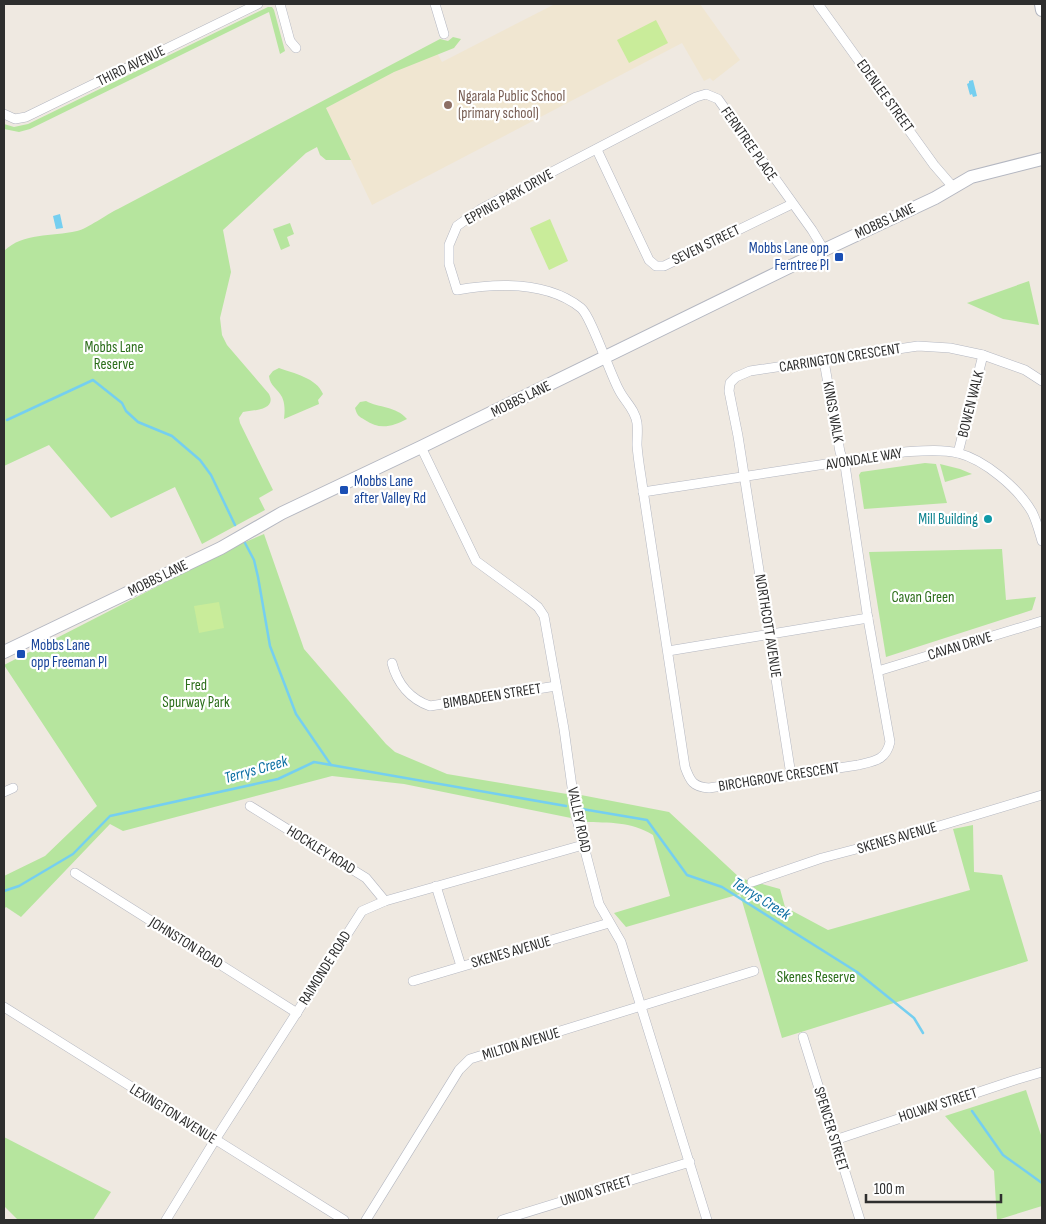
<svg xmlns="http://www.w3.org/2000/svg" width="1046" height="1224" viewBox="0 0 1046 1224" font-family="'Sofia Sans Condensed',sans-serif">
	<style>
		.education { fill: #f0e6d1 }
		.green { fill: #b6e59e }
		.pitch { fill: #c9ec9a }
		.water { fill: #75cff0 }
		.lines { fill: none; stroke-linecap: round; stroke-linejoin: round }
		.stream { stroke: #75cff0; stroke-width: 2.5 }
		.street-casing { stroke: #b4b7c1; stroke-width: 10 }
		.secondary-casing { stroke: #b4b7c1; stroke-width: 14 }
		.street { stroke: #fff; stroke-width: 9 }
		.secondary { stroke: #fff; stroke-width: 12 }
		.education-dot { fill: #8d6e63; stroke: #fff; stroke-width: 2 }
		.transit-dot { fill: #1a4fb4; stroke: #fff; stroke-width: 2 }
		.culture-dot { fill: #0f9aa8; stroke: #fff; stroke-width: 2 }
		.labels { text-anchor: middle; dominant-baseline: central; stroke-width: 4.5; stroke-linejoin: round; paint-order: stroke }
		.street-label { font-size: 15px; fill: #2e2e2e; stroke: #fff }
		.education-label { font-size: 15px; fill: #785e54; stroke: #fff; text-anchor: start }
		.transit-label { font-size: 15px; fill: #164399; stroke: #fff; text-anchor: start }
		.park-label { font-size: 15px; fill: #2c6e1b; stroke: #fff }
		.culture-label { font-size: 15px; fill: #0d838f; stroke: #fff; text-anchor: end }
		.water-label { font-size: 16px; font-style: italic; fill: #0d6fa3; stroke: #fff }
	</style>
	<rect width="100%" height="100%" fill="#efe9e1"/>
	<path class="education" d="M555 4H700L740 60 713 81 710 78 704 81 682 43 372 205 326 108 435 49 442 62Z"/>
	<g class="green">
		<path d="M268 7H272L274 10 285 51 280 54 269 12 30 129 19 132 4 129V124L14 127 28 124Z"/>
		<path d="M453 37 461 39 454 48 394 72 326 108 351 160H326L320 155 317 147 306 153 223 230 231 272 220 318 222 335 227 345 269 394C277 410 254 410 243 412L239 418 240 423 273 490 259 498 265 510 202 544 175 487 111 518 49 445 4 466V251C24 232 51 237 77 231 87 229 107 214 118 209L440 39 448 41Z"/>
		<path d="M290 223 294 234 287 237 290 246 281 250 273 229Z"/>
		<path d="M1029 281 1039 325 1003 319 967 303Z"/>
		<path d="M279 368C293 373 317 378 323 394L318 400 319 404 284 419C285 412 285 403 282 397 278 389 270 386 269 376L273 371Z"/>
		<path d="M366 401C379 408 396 406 407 419 392 427 379 430 365 420 358 416 357 415 355 408L360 402Z"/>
		<path d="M925 463 936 464 947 503 864 509 859 475 861 472Z"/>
		<path d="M940 464 960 469 972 474 945 482Z"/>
		<path d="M264 534 304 649 386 744 395 752 447 774 567 794 571 818 404 784 332 776 123 831 110 824 21 917 6 907 4 909V876L45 856 97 806 4 665 238 545Z"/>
		<path d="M1002 549 1006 600 1036 597 1032 610 886 657 869 552Z"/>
		<path d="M581 795 669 812 740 878 780 889 785 907 828 930 970 890 953 829 973 825 974 872 1002 875 1028 961 782 1038 740 894 626 927 614 913 670 896 653 835C630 821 610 823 584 822Z"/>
		<path d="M1026 1090 1042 1138V1206L997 1220 994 1171 945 1116Z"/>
		<path d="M4 1137 111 1192 93 1220H18L4 1206Z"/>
	</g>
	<g class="pitch">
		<path d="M656 20 668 43 629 63 617 40Z"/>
		<path d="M550 219 568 261 549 270 530 228Z"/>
		<path d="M219 602 224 628 199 633 194 606Z"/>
	</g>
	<g class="water">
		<path d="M973 80 977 96 973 97 972 94 970 95 967 84 969 83V81Z"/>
		<path d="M60 214 63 228 56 229 53 216Z"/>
	</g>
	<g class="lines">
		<g class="stream">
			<path d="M7 420 93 380 122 403 126 411 138 422 172 436 200 460 211 475 235 525"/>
			<path d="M245 543 254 560 258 577 270 646 296 714 331 765"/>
			<path d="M582 809 647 820 687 875 722 887 857 972 914 1018 923 1033"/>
			<path d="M4 891 19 886 73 854 110 816 278 779 314 762 566 806"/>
			<path d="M972 1111 1003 1155 1042 1183"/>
		</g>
		<defs>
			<g id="street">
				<path d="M280 4 290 41 296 48"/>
				<path d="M435 4 444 34"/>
				<path d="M818 4 934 165 953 187"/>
				<path d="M4 114 15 119 26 117 258 4"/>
				<path d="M597 150 649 260 656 266H664L792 204"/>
				<path d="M824 250 812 230 718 99 706 94 696 97 481 209 457 226 449 245V264L457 290C497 283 547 281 581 308 591 316 610 374 619 390 625 402 635 409 637 423 638 430 637 438 637 445 638 460 641 475 643 490 657 582 671 675 685 767 690 781 693 787 709 788L858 765C875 761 886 760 890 742L867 613 845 465 840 452 824 361"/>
				<path d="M421 447 476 561 528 599 538 607 544 616 564 729 576 816 599 904 621 942 707 1220"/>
				<path d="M958 453 983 355"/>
				<path d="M643 492 904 452C921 451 941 449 958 453 985 460 1018 488 1032 512 1037 522 1039 531 1042 541"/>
				<path d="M668 651 868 618"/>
				<path d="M392 663C397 683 410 699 430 706L556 686"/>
				<path d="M878 671 1042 621"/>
				<path d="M791 775 738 436 729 391 730 383 736 377 750 371 918 346 950 348 983 355 1025 370 1042 381"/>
				<path d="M4 792 13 788"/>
				<path d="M250 806 366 878 385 901"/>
				<path d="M75 873 297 1013"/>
				<path d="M752 882 822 858 906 836 1042 795"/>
				<path d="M436 886 461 966"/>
				<path d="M413 981 609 923"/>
				<path d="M4 1007 344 1220"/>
				<path d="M803 1037 860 1220"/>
				<path d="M835 1140 1015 1080 1042 1072"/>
				<path d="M166 1220 215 1140 362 911 385 901 583 845"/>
				<path d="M366 1220 459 1070 470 1059 754 971"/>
				<path d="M502 1220 690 1162"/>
			</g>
			<g id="secondary">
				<path d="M1041 4 1042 10"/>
				<path d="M4 652 221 548 282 513 421 447 824 250 935 198 971 177 1042 159"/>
			</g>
		</defs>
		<use href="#street" class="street-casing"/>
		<use href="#secondary" class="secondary-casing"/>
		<use href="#street" class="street"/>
		<use href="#secondary" class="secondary"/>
	</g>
	<circle class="education-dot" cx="448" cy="105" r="5"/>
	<g class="transit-dot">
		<rect x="834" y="252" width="10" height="10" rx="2.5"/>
		<rect x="339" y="485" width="10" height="10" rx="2.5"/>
		<rect x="16" y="649" width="10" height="10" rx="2.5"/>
	</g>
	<circle class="culture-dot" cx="988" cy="519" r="5"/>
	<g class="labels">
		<g class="street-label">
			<text transform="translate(131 66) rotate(-26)">THIRD AVENUE</text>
			<text transform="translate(885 96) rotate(54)">EDENLEE STREET</text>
			<text transform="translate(749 144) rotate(55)">FERNTREE PLACE</text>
			<text transform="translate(509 197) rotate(-29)">EPPING PARK DRIVE</text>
			<text transform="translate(885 221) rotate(-25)">MOBBS LANE</text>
			<text transform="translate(706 245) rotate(-26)">SEVEN STREET</text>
			<text transform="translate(840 358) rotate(-9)">CARRINGTON CRESCENT</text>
			<text transform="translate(521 399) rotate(-26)">MOBBS LANE</text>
			<text transform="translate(971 404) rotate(-76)">BOWEN WALK</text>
			<text transform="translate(833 412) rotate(80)">KINGS WALK</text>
			<text transform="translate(864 459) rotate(-9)">AVONDALE WAY</text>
			<text transform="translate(158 578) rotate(-26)">MOBBS LANE</text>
			<text transform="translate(768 626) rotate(81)">NORTHCOTT AVENUE</text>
			<text transform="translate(960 646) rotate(-17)">CAVAN DRIVE</text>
			<text transform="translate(492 696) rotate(-9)">BIMBADEEN STREET</text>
			<text transform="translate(779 777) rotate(-9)">BIRCHGROVE CRESCENT</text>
			<text transform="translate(579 820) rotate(78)">VALLEY ROAD</text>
			<text transform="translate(897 838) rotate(-16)">SKENES AVENUE</text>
			<text transform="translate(321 850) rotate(32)">HOCKLEY ROAD</text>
			<text transform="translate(186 943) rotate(32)">JOHNSTON ROAD</text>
			<text transform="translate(511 952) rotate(-16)">SKENES AVENUE</text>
			<text transform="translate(325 968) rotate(-58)">RAIMONDE ROAD</text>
			<text transform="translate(521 1044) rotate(-17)">MILTON AVENUE</text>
			<text transform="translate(938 1105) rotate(-18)">HOLWAY STREET</text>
			<text transform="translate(173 1114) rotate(32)">LEXINGTON AVENUE</text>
			<text transform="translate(831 1129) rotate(73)">SPENCER STREET</text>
			<text transform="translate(596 1191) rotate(-17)">UNION STREET</text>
		</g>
		<g class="education-label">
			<text x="458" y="96">Ngarala Public School<tspan x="458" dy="17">(primary school)</tspan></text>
		</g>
		<g class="transit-label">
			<text x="829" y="248" text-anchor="end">Mobbs Lane opp<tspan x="829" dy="17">Ferntree Pl</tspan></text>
			<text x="354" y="481">Mobbs Lane<tspan x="354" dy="17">after Valley Rd</tspan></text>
			<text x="31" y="645">Mobbs Lane<tspan x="31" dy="17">opp Freeman Pl</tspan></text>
		</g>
		<g class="park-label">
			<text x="114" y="347">Mobbs Lane<tspan x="114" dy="17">Reserve</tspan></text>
			<text x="923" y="597">Cavan Green</text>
			<text x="196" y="685">Fred<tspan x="196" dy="17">Spurway Park</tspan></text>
			<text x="816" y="977">Skenes Reserve</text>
		</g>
		<g class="culture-label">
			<text x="978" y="519">Mill Building</text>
		</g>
		<g class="water-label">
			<text transform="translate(256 770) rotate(-16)">Terrys Creek</text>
			<text transform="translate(761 899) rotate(32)">Terrys Creek</text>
		</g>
	</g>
	<rect width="1046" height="1224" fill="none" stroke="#2e2e2e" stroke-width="10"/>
	<path d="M866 1194v8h135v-8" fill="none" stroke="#2e2e2e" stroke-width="2.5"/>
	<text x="874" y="1194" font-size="15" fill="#2e2e2e" stroke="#ffffff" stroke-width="4" paint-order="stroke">100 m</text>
</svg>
